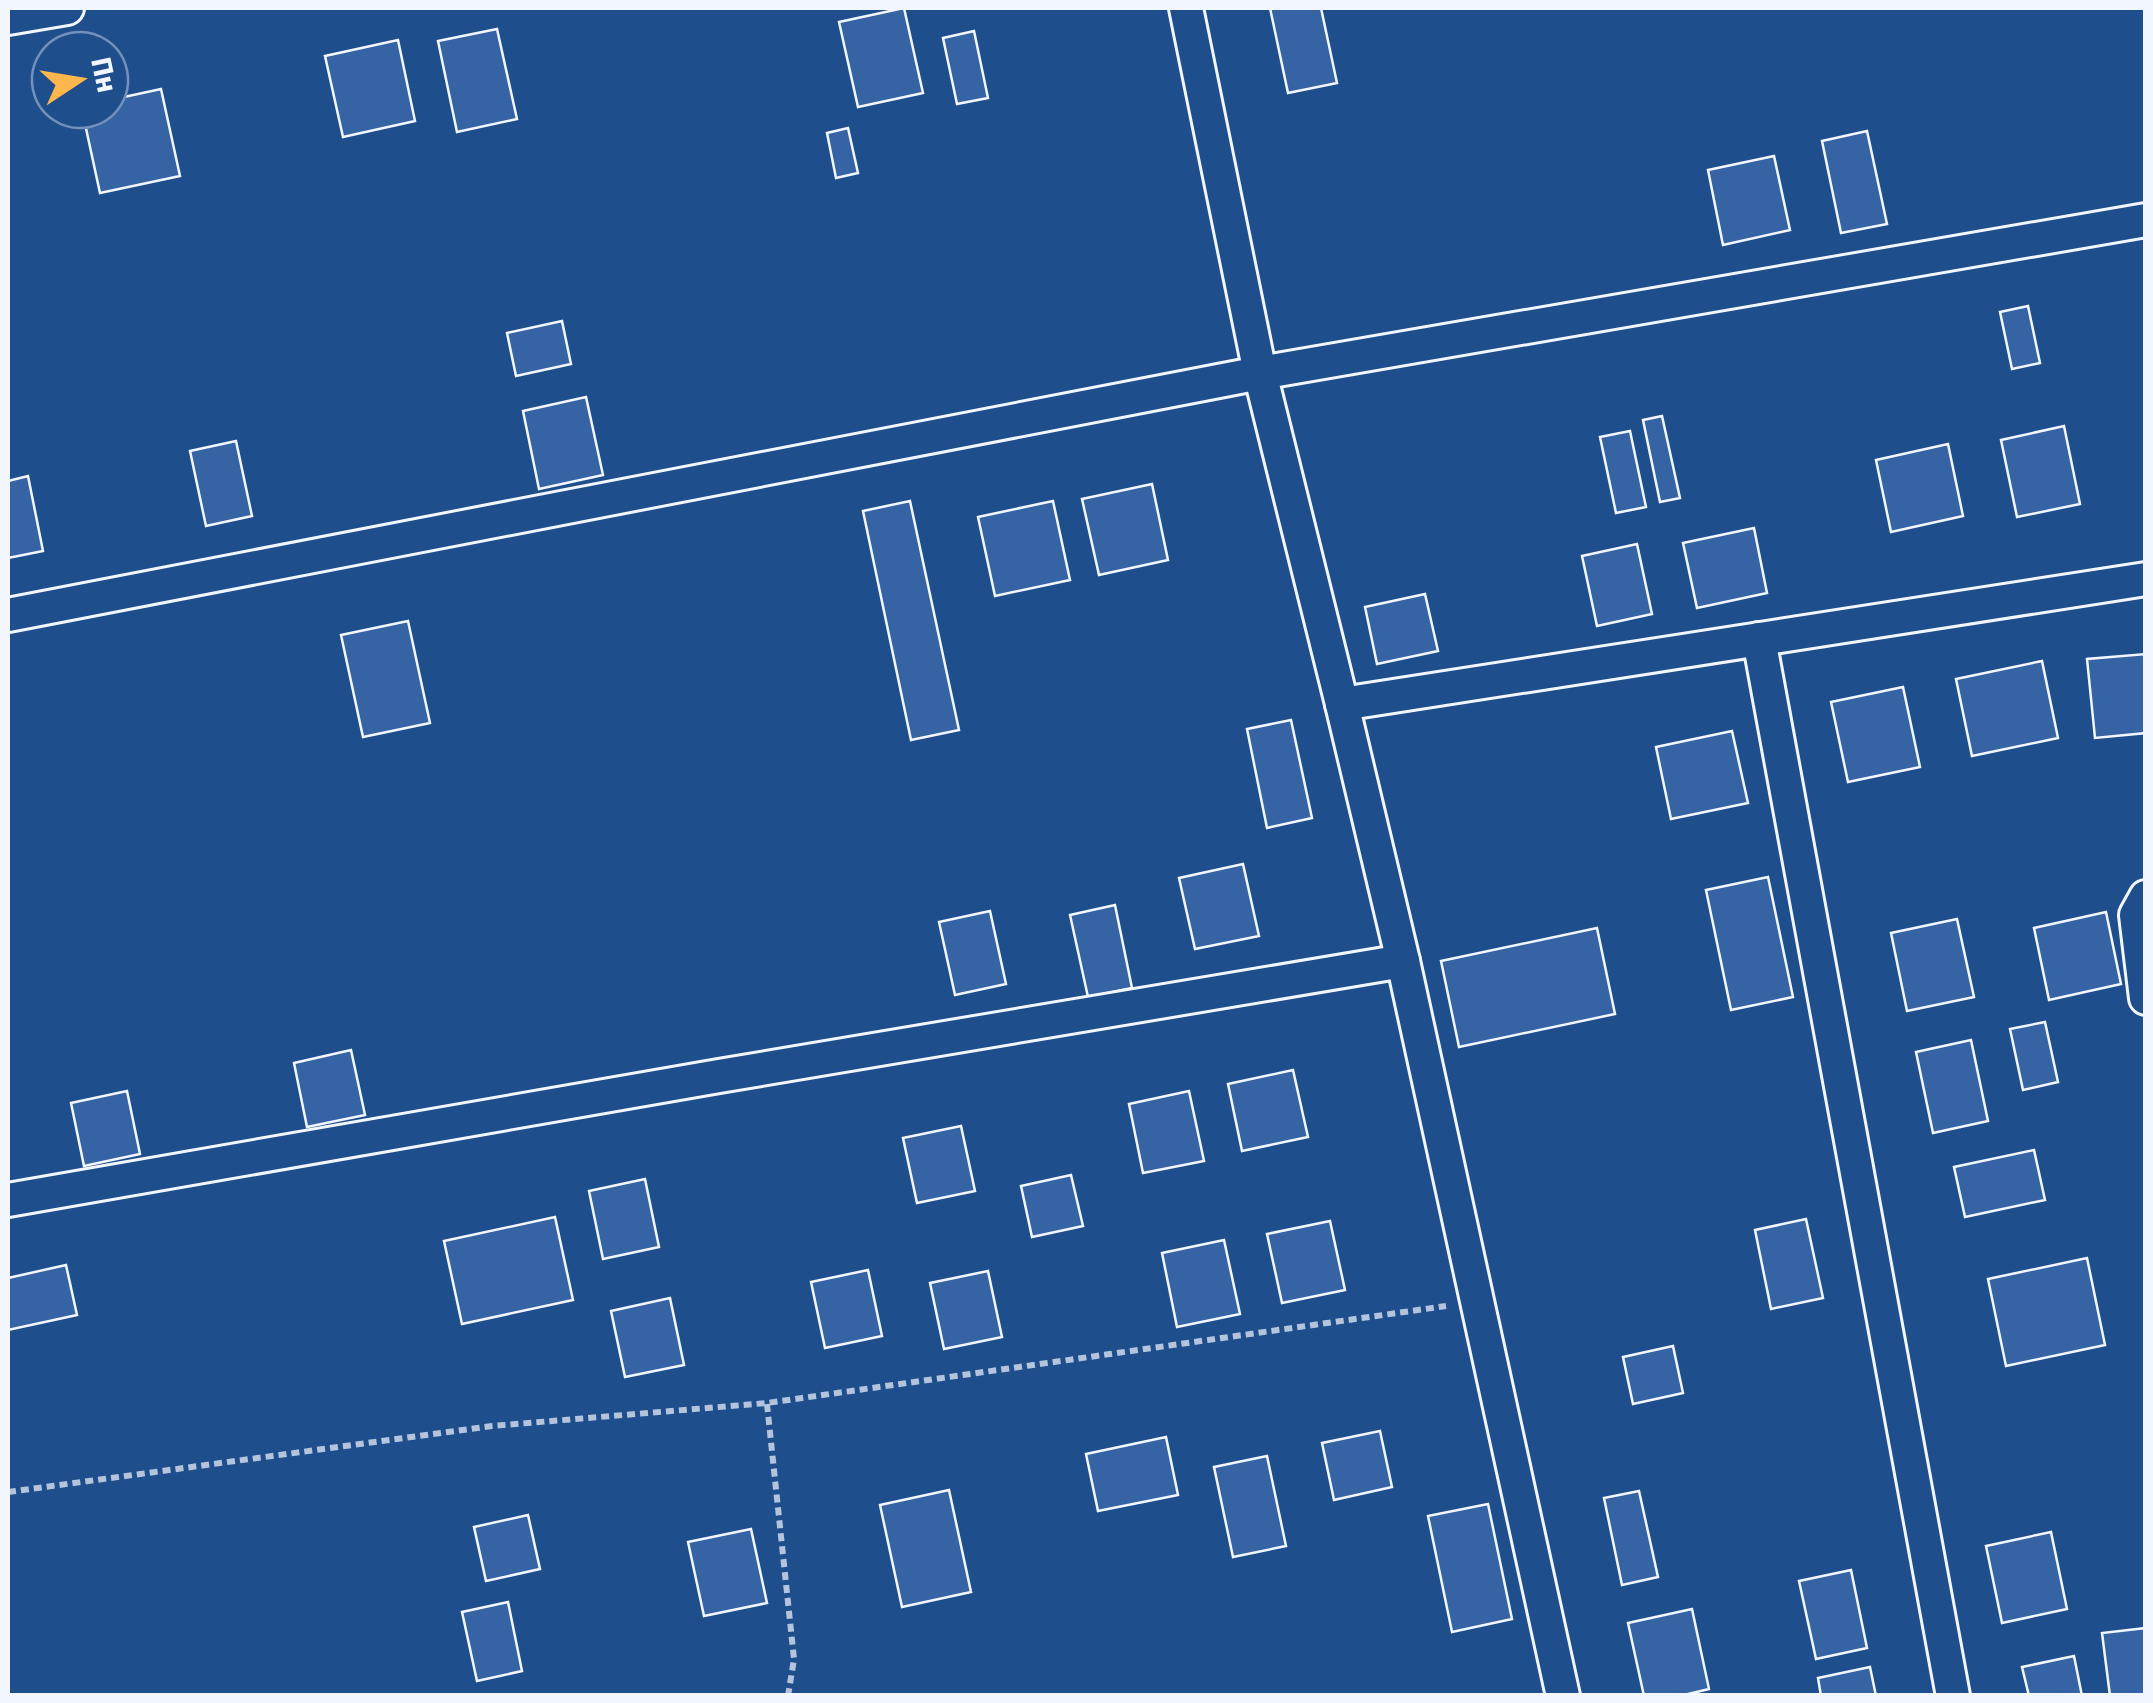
<svg xmlns="http://www.w3.org/2000/svg" width="2153" height="1703" viewBox="0 0 2153 1703" font-family="'Fira Sans',sans-serif">
	<style>
		.building { fill: #3563a3; stroke: #f2f6ff; stroke-width: 2.5 }
		.lines { fill: none; stroke-linecap: round; stroke-linejoin: round }
		.minor-casing { stroke: #f2f6ff; stroke-width: 38 }
		.path { stroke: #b3c4dc; stroke-width: 6; stroke-dasharray: 8 5; stroke-linecap: butt }
		.minor { stroke: #1f4e8c; stroke-width: 32 }
	</style>
	<rect width="100%" height="100%" fill="#1f4e8c"/>
	<g class="building">
		<path d="M904 8 923 93 858 107 839 22Z"/>
		<path d="M1270 8H1321L1337 83 1288 93Z"/>
		<path d="M497 29 517 119 457 132 438 41Z"/>
		<path d="M974 31 988 98 957 104 943 38Z"/>
		<path d="M398 40 415 121 343 137 325 56Z"/>
		<path d="M161 89 180 176 100 193 82 110H110V100Z"/>
		<path d="M848 128 858 173 836 178 827 133Z"/>
		<path d="M1867 131 1887 224 1841 233 1822 141Z"/>
		<path d="M1774 156 1790 230 1723 245 1708 170Z"/>
		<path d="M2028 306 2040 363 2012 369 2000 312Z"/>
		<path d="M562 321 571 364 516 376 507 333Z"/>
		<path d="M586 397 603 475 539 489 523 411Z"/>
		<path d="M1662 416 1680 498 1660 502 1643 420Z"/>
		<path d="M2064 426 2080 504 2017 517 2001 440Z"/>
		<path d="M1630 431 1646 507 1616 513 1600 437Z"/>
		<path d="M236 441 252 516 206 526 190 451Z"/>
		<path d="M1948 444 1963 516 1891 532 1876 460Z"/>
		<path d="M28 476 43 551 8 558V481Z"/>
		<path d="M1152 484 1168 560 1099 575 1082 499Z"/>
		<path d="M910 501 959 730 911 740 863 511Z"/>
		<path d="M1053 501 1070 580 995 596 978 517Z"/>
		<path d="M1754 528 1767 593 1697 608 1683 543Z"/>
		<path d="M1637 544 1652 614 1597 626 1582 556Z"/>
		<path d="M1425 594 1438 651 1377 664 1365 607Z"/>
		<path d="M408 621 430 723 363 737 341 635Z"/>
		<path d="M2146 654V733L2095 738 2087 659Z"/>
		<path d="M2042 661 2058 738 1972 756 1956 679Z"/>
		<path d="M1903 687 1920 767 1848 782 1831 702Z"/>
		<path d="M1291 720 1312 818 1267 828 1247 729Z"/>
		<path d="M1732 731 1748 803 1671 819 1656 747Z"/>
		<path d="M1243 864 1259 936 1195 949 1179 878Z"/>
		<path d="M1768 877 1793 997 1731 1010 1706 890Z"/>
		<path d="M1115 905 1132 988 1088 997 1070 915Z"/>
		<path d="M990 911 1006 984 955 995 939 922Z"/>
		<path d="M2106 912 2121 984 2049 1000 2034 928Z"/>
		<path d="M1957 919 1974 997 1907 1011 1891 933Z"/>
		<path d="M1597 928 1615 1014 1459 1047 1441 961Z"/>
		<path d="M2045 1022 2058 1082 2023 1090 2010 1029Z"/>
		<path d="M1971 1040 1988 1121 1933 1133 1916 1052Z"/>
		<path d="M351 1050 365 1115 307 1127 294 1063Z"/>
		<path d="M1293 1070 1308 1137 1242 1151 1228 1084Z"/>
		<path d="M127 1091 140 1154 84 1166 71 1103Z"/>
		<path d="M1189 1091 1204 1161 1143 1173 1129 1104Z"/>
		<path d="M961 1126 975 1191 917 1203 903 1138Z"/>
		<path d="M2034 1150 2045 1200 1965 1217 1954 1167Z"/>
		<path d="M1071 1175 1083 1226 1032 1237 1021 1186Z"/>
		<path d="M645 1179 659 1247 603 1259 589 1191Z"/>
		<path d="M555 1217 573 1300 462 1324 444 1241Z"/>
		<path d="M1806 1219 1823 1298 1771 1309 1755 1230Z"/>
		<path d="M1330 1221 1345 1290 1282 1303 1267 1234Z"/>
		<path d="M1224 1240 1240 1314 1177 1327 1162 1253Z"/>
		<path d="M2087 1258 2105 1345 2006 1366 1988 1279Z"/>
		<path d="M66 1265 77 1315 8 1330V1278Z"/>
		<path d="M868 1270 882 1336 825 1348 811 1282Z"/>
		<path d="M988 1271 1002 1337 944 1349 930 1283Z"/>
		<path d="M670 1298 684 1365 625 1377 611 1311Z"/>
		<path d="M1673 1346 1683 1393 1633 1404 1623 1357Z"/>
		<path d="M1380 1431 1392 1487 1334 1500 1322 1443Z"/>
		<path d="M1166 1437 1178 1495 1098 1511 1086 1454Z"/>
		<path d="M1267 1456 1286 1546 1233 1557 1214 1467Z"/>
		<path d="M949 1490 971 1592 902 1607 880 1505Z"/>
		<path d="M1639 1491 1658 1577 1622 1585 1604 1498Z"/>
		<path d="M1488 1504 1512 1619 1452 1632 1428 1516Z"/>
		<path d="M528 1515 540 1569 486 1581 474 1527Z"/>
		<path d="M751 1529 767 1603 704 1616 688 1542Z"/>
		<path d="M2051 1532 2067 1609 2002 1623 1986 1546Z"/>
		<path d="M1851 1570 1867 1648 1816 1659 1799 1581Z"/>
		<path d="M508 1602 522 1671 477 1681 462 1612Z"/>
		<path d="M1692 1609 1709 1689 1680 1696H1644L1628 1623Z"/>
		<path d="M2146 1628V1696H2110L2102 1633Z"/>
		<path d="M2074 1656 2082 1696H2029L2022 1667Z"/>
		<path d="M1870 1667 1876 1696H1821L1818 1678Z"/>
	</g>
	<g class="lines">
		<defs>
			<g id="minor">
				<path d="M1186 8 1260 373 1342 704 2146 579"/>
				<path d="M8 18 67 8"/>
				<path d="M8 615 1260 373 2146 220"/>
				<path d="M1759 639 1953 1696"/>
				<path d="M1342 704 1403 961 1563 1696"/>
				<path d="M2146 897 2136 915 2146 998"/>
				<path d="M8 1200 719 1076 1403 961"/>
			</g>
		</defs>
		<use href="#minor" class="minor-casing"/>
		<g class="path">
			<path d="M767 1404 794 1659 788 1696"/>
			<path d="M8 1492 492 1426 767 1403 1446 1306"/>
		</g>
		<use href="#minor" class="minor"/>
	</g>
	<rect width="2153" height="1703" fill="none" stroke="#f2f6ff" stroke-width="20"/>
	<g transform="translate(80 80) rotate(78)"><circle r="48" fill="#1f4e8c" stroke="#7391ba" stroke-width="2.5"/>
	<path d="M0-8L18 38L0 25L-18 38Z" fill="#ffb74d"/>
	<text y="-15" font-size="28" font-weight="bold" text-anchor="middle" fill="#f2f6ff">Пн</text>
	</g>
</svg>
